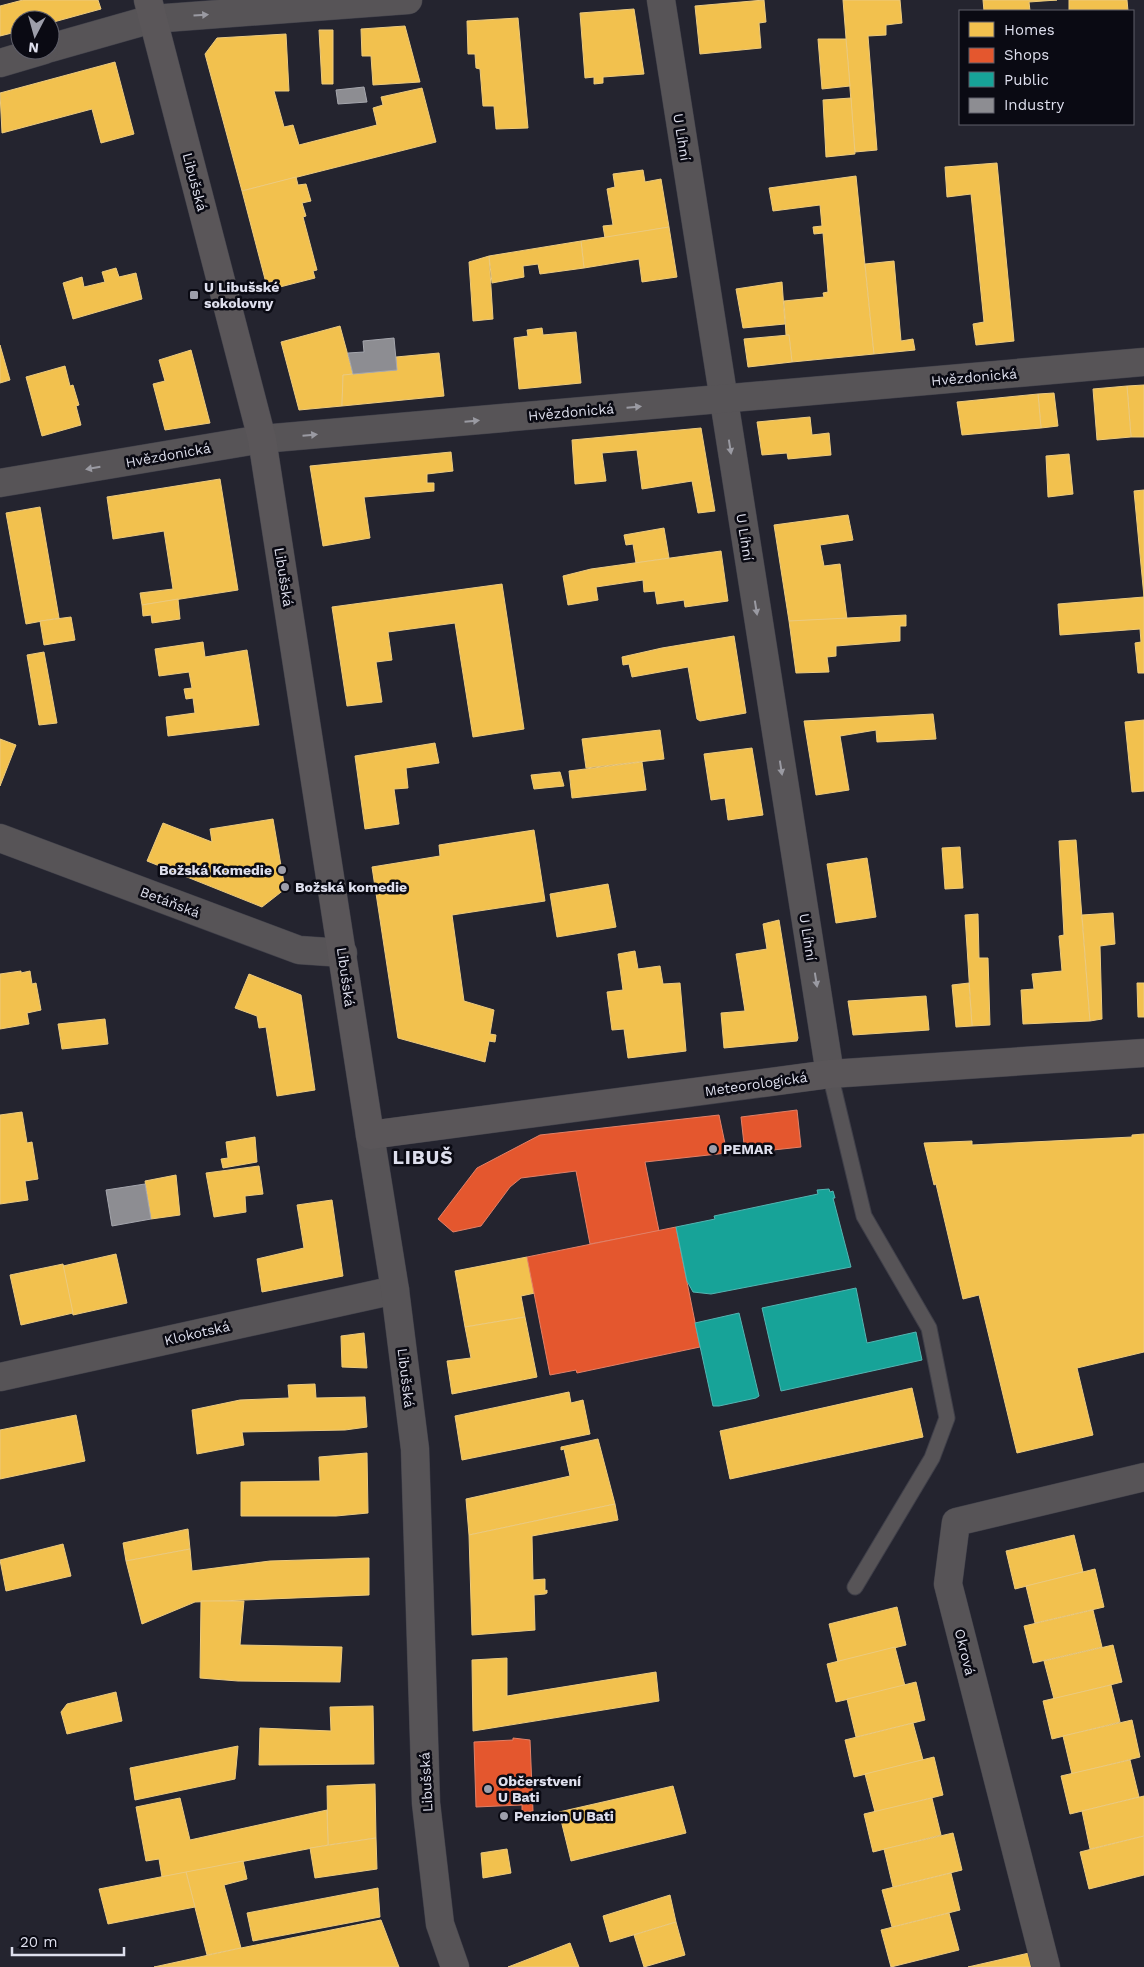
<svg xmlns="http://www.w3.org/2000/svg" width="1144" height="1967" viewBox="0 0 1144 1967" font-family="'Work Sans',sans-serif">
	<style>
		.homes { fill: #f2c14e; stroke: #ecca7e }
		.shops { fill: #e4572e; stroke: #e28067 }
		.public { fill: #17a398; stroke: #53b5b2 }
		.industry { fill: #8d8d92; stroke: #a5a6ad }
		.lines { fill: none; stroke-linecap: round; stroke-linejoin: round }
		.service-casing { stroke: #3f3f49; stroke-width: 17 }
		.minor-casing { stroke: #3f3f49; stroke-width: 29 }
		.tertiary-casing { stroke: #3f3f49; stroke-width: 29 }
		.secondary-casing { stroke: #3f3f49; stroke-width: 29 }
		.service { stroke: #575457; stroke-width: 15 }
		.minor { stroke: #575457; stroke-width: 28 }
		.tertiary { stroke: #575457; stroke-width: 28 }
		.secondary { stroke: #5a5659; stroke-width: 28 }
		.oneway { fill: #9a9aa2 }
		.poi-dot { fill: #9d9eaa; stroke: #0a0a13; stroke-width: 2 }
		.labels { text-anchor: middle; dominant-baseline: central; stroke-width: 5; stroke-linejoin: round; paint-order: stroke }
		.street-label { font-size: 14px; fill: #dedfed; stroke: #0a0a13 }
		.poi-label { font-size: 14px; font-weight: bold; fill: #dedfed; stroke: #0a0a13; text-anchor: start }
		.district-label { font-size: 19px; font-weight: bold; letter-spacing: 1px; fill: #dedfed; stroke: #0a0a13 }
	</style>
	<rect width="100%" height="100%" fill="#24242f"/>
	<g class="homes">
		<path d="M23 0H98L101 9 50 23V20H20V31L0 36V6Z"/>
		<path d="M764 0 766 22 759 23 761 48 700 54 695 6Z"/>
		<path d="M843 0H900L902 23 886 25V35L868 36 877 150 855 152Z"/>
		<path d="M983 0H1057L1029 2 1030 11H984Z"/>
		<path d="M1069 0H1127L1128 11 1069 10Z"/>
		<path d="M634 9 644 74 603 77V83L594 84V77L585 78 580 13Z"/>
		<path d="M518 18 528 128 496 129 494 106H483L480 69 476 68 475 54H468L467 21Z"/>
		<path d="M405 26 420 82 373 85 371 56H362L361 29Z"/>
		<path d="M319 30H333V84H322Z"/>
		<path d="M286 34 289 91H274L284 127 293 125 299 145 377 125 373 108 383 105 381 97 422 88 436 142 242 191 205 54 217 38Z"/>
		<path d="M818 39H846L850 86 822 89Z"/>
		<path d="M115 62 134 134 101 143 92 109 2 133 0 93Z"/>
		<path d="M851 98 855 154 826 157 823 100Z"/>
		<path d="M997 163 1014 341 976 345 973 324 984 322 971 194 947 197 945 167Z"/>
		<path d="M643 170 645 182 661 179 669 227 605 238 603 226 613 225 607 189 615 187 613 174Z"/>
		<path d="M856 176 874 354 792 362 789 335H786L784 301 824 297 823 293 828 292 823 233 814 234 813 227 822 226 820 205 773 211 769 188Z"/>
		<path d="M296 177 298 185 306 184 311 201 302 203 306 216 303 217 317 270 313 271 315 278 276 288 274 281 266 283 242 191Z"/>
		<path d="M669 227 677 277 642 282 639 259 584 268 581 241Z"/>
		<path d="M581 241 584 268 540 274 538 264 523 266 524 277 492 283 489 256Z"/>
		<path d="M489 256 493 319 473 321 469 262Z"/>
		<path d="M894 261 901 341 913 339 915 350 874 354 865 264Z"/>
		<path d="M116 268 119 277 136 273 142 299 73 319 63 283 82 277 84 287 105 282 102 272Z"/>
		<path d="M782 282 785 324 743 328 736 289Z"/>
		<path d="M340 326 353 374 343 375 342 406 299 410 281 342Z"/>
		<path d="M542 328 543 335 576 332 581 383 519 389 514 338 528 336 527 330Z"/>
		<path d="M789 335 792 362 748 367 744 339Z"/>
		<path d="M0 345 10 380 0 383Z"/>
		<path d="M191 350 210 423 165 430 153 384 165 381 159 360Z"/>
		<path d="M439 353 444 396 342 406 343 375 397 370 396 357Z"/>
		<path d="M65 366 70 386 73 385 79 405 76 406 81 425 42 436 26 377Z"/>
		<path d="M1144 385V437H1131L1127 386Z"/>
		<path d="M1127 386 1131 437 1097 440 1093 389Z"/>
		<path d="M1054 393 1058 426 1041 428 1038 394Z"/>
		<path d="M1038 394 1041 428 962 435 957 402Z"/>
		<path d="M810 417 812 435 829 433 831 455 788 459 787 453 762 455 757 422Z"/>
		<path d="M701 428 715 511 698 513 692 481 642 489 637 450 602 453 606 481 575 484 572 440Z"/>
		<path d="M451 452 453 471 427 474V483H434V491L364 497 370 538 323 546 310 466Z"/>
		<path d="M1069 454 1073 494 1048 497 1046 456Z"/>
		<path d="M220 479 238 590 142 605 140 593 173 589 164 531 113 539 107 497Z"/>
		<path d="M1144 490V597L1134 491Z"/>
		<path d="M40 507 59 618 26 624 6 513Z"/>
		<path d="M848 515 853 540 820 545 824 566 840 564 847 619 789 621 774 525Z"/>
		<path d="M664 528 669 558 636 563 633 544 626 545 624 535Z"/>
		<path d="M721 551 728 601 685 607 684 600 657 604 655 591 644 592 643 580 596 587 598 600 568 605 563 576 591 569Z"/>
		<path d="M502 584 524 729 473 737 455 623 388 632 392 660 376 662 382 702 347 706 332 607Z"/>
		<path d="M1144 597V673H1138L1135 643 1141 642 1140 629 1060 635 1058 604Z"/>
		<path d="M178 599 180 619 152 623 151 615 143 616 142 605Z"/>
		<path d="M906 615V626H900V641L836 646V656L827 657 829 672 796 673 789 621Z"/>
		<path d="M71 617 75 640 44 645 40 621Z"/>
		<path d="M734 636 746 713 700 721 697 719 688 667 632 677 629 664 623 665 622 657 662 648Z"/>
		<path d="M203 642 205 657 247 650 259 725 168 736 166 717 195 713 193 698 186 699 184 689 192 688 189 672 159 676 155 649Z"/>
		<path d="M44 652 57 723 39 725 27 655Z"/>
		<path d="M933 714 936 739 877 742 876 730 840 736 849 790 816 795 804 721Z"/>
		<path d="M1144 720V791L1132 792 1125 722Z"/>
		<path d="M660 730 664 759 586 768 582 739Z"/>
		<path d="M0 739 16 745 0 786Z"/>
		<path d="M435 743 439 763 406 768 408 788 394 789 399 824 365 829 355 756Z"/>
		<path d="M752 748 763 815 728 820 725 798 711 800 704 754Z"/>
		<path d="M642 762 646 790 572 798 569 771Z"/>
		<path d="M560 772 564 786 534 789 531 775Z"/>
		<path d="M273 819 285 889 262 907 147 861 163 823 212 842 210 829Z"/>
		<path d="M534 830 545 901 452 915 464 1001 494 1010 490 1034 496 1035 495 1042 489 1041 485 1062 398 1038 372 867 440 856 439 845Z"/>
		<path d="M1076 840 1090 1021 1023 1024 1021 990 1034 989 1032 974 1062 971 1059 936 1064 935 1059 841Z"/>
		<path d="M960 847 963 888 945 889 942 848Z"/>
		<path d="M867 858 876 917 836 923 827 864Z"/>
		<path d="M608 884 616 927 557 937 550 894Z"/>
		<path d="M1113 913 1115 944 1100 946 1102 1019 1090 1021 1082 915Z"/>
		<path d="M978 914 979 958H988L990 1025 972 1026 965 915Z"/>
		<path d="M779 920 798 1038 797 1041 724 1048 721 1013 745 1011 736 954 767 949 763 924Z"/>
		<path d="M635 951 638 969 660 966 663 984 680 983 686 1051 628 1058 624 1029 612 1030 607 992 623 990 618 954Z"/>
		<path d="M21 971V973L30 971 32 984 36 983 41 1010 27 1013 29 1024 0 1029V974Z"/>
		<path d="M249 974 301 995 315 1090 277 1096 266 1027 259 1028 257 1016 235 1008Z"/>
		<path d="M969 983 972 1026 956 1027 952 985Z"/>
		<path d="M1137 983H1144V1017H1138Z"/>
		<path d="M926 996 929 1030 853 1035 848 1001Z"/>
		<path d="M105 1019 108 1044 62 1049 58 1024Z"/>
		<path d="M22 1112 27 1143 32 1142 38 1179 25 1181 28 1200 0 1204V1115Z"/>
		<path d="M1144 1134V1352L1077 1368 1093 1435 1017 1453 979 1295 963 1299 936 1184 934 1185 924 1143 972 1141V1145L1132 1137V1135Z"/>
		<path d="M255 1137 257 1162 223 1168 221 1159 228 1158 226 1142Z"/>
		<path d="M259 1166 263 1194 245 1196 246 1212 214 1217 206 1173Z"/>
		<path d="M176 1175 180 1215 151 1219 145 1181Z"/>
		<path d="M332 1200 343 1276 262 1292 257 1259 304 1248 297 1205Z"/>
		<path d="M116 1254 127 1303 73 1315 63 1266Z"/>
		<path d="M527 1257 535 1293 521 1296 525 1317 465 1327 455 1271Z"/>
		<path d="M63 1264 73 1313 21 1325 10 1275Z"/>
		<path d="M525 1317 537 1377 452 1394 447 1361 471 1358 465 1327Z"/>
		<path d="M364 1333 367 1368 342 1367 341 1336Z"/>
		<path d="M315 1384 316 1398 365 1397 367 1427 345 1430 242 1432 244 1445 197 1454 192 1410 240 1400 289 1398 288 1385Z"/>
		<path d="M912 1388 923 1437 730 1479 720 1431Z"/>
		<path d="M569 1392 571 1403 583 1400 590 1434 462 1460 455 1416Z"/>
		<path d="M76 1415 85 1461 0 1479V1430Z"/>
		<path d="M598 1439 615 1504 469 1535 466 1499 570 1476 564 1449 561 1450V1447Z"/>
		<path d="M367 1453 368 1513 336 1516H241V1482L320 1481 319 1457Z"/>
		<path d="M615 1504 618 1520 532 1536 533 1580 545 1579V1591L547 1590V1593L545 1594 534 1595 535 1630 472 1635 469 1535Z"/>
		<path d="M188 1529 190 1549 126 1561 123 1543Z"/>
		<path d="M1074 1535 1083 1572 1015 1589 1006 1551Z"/>
		<path d="M63 1544 71 1576 6 1591 0 1560Z"/>
		<path d="M190 1549 192 1571 270 1561 369 1558V1595L195 1602 142 1624 126 1561Z"/>
		<path d="M1095 1569 1104 1607 1035 1623 1026 1586Z"/>
		<path d="M201 1601H244L240 1645 342 1647 340 1682 238 1681 200 1678Z"/>
		<path d="M897 1607 906 1645 838 1662 829 1624Z"/>
		<path d="M1093 1610 1102 1647 1033 1663 1024 1626Z"/>
		<path d="M1113 1645 1122 1682 1054 1699 1044 1661Z"/>
		<path d="M895 1647 905 1686 836 1702 827 1664Z"/>
		<path d="M507 1658V1696L656 1672 659 1701 473 1731 472 1660Z"/>
		<path d="M916 1682 925 1720 856 1737 847 1699Z"/>
		<path d="M1111 1685 1120 1722 1052 1739 1043 1701Z"/>
		<path d="M116 1692 122 1721 67 1734 61 1712 67 1704Z"/>
		<path d="M373 1706 374 1764 259 1765 260 1728 331 1731 330 1707Z"/>
		<path d="M1132 1720 1140 1757 1072 1774 1063 1736Z"/>
		<path d="M913 1723 923 1760 854 1777 845 1740Z"/>
		<path d="M238 1746 235 1779 135 1800 130 1768Z"/>
		<path d="M934 1757 943 1795 875 1812 865 1774Z"/>
		<path d="M1130 1760 1139 1797 1070 1814 1061 1776Z"/>
		<path d="M375 1784 376 1838 328 1845 327 1786Z"/>
		<path d="M673 1786 686 1833 571 1861 559 1812Z"/>
		<path d="M1144 1796V1836L1090 1849 1082 1811Z"/>
		<path d="M180 1798 190 1840 327 1810 328 1845 162 1877 159 1859 146 1861 136 1807Z"/>
		<path d="M932 1798 941 1835 873 1852 864 1814Z"/>
		<path d="M953 1833 962 1870 893 1887 884 1849Z"/>
		<path d="M1144 1836V1875L1089 1889 1080 1852Z"/>
		<path d="M376 1838 377 1869 315 1878 310 1848Z"/>
		<path d="M507 1849 511 1873 483 1878 481 1853Z"/>
		<path d="M243 1861 247 1879 224 1885 241 1948 207 1955 186 1872Z"/>
		<path d="M186 1872 195 1907 108 1924 99 1889Z"/>
		<path d="M951 1873 960 1910 892 1927 882 1890Z"/>
		<path d="M378 1888 380 1917 253 1941 247 1913Z"/>
		<path d="M670 1895 676 1922 610 1942 603 1916Z"/>
		<path d="M949 1913 959 1950 891 1967 881 1930Z"/>
		<path d="M381 1920 399 1967H154L241 1948Z"/>
		<path d="M676 1922 685 1955 644 1967 634 1935Z"/>
		<path d="M570 1943 579 1967H508Z"/>
		<path d="M1029 1953 1031 1967H968Z"/>
	</g>
	<g class="shops">
		<path d="M797 1110 801 1147 745 1153 741 1117Z"/>
		<path d="M719 1115 727 1153 645 1162 659 1231 590 1244 576 1171 521 1178 510 1187 481 1226 453 1232 438 1219 477 1168 540 1135Z"/>
		<path d="M676 1227 700 1347 577 1373 576 1370 550 1375 527 1257Z"/>
		<path d="M513 1738 530 1740 533 1811 522 1812V1805L476 1807 474 1742 513 1740Z"/>
	</g>
	<g class="public">
		<path d="M829 1189 830 1192 833 1191 835 1198H833L851 1267 711 1294 693 1292 687 1281 676 1227 715 1219 714 1216 818 1194 817 1190Z"/>
		<path d="M856 1288 867 1343 916 1332 922 1360 781 1391 762 1308Z"/>
		<path d="M739 1313 759 1396 756 1398 719 1406H713L695 1323Z"/>
	</g>
	<g class="industry">
		<path d="M364 87 367 102 338 104 336 90Z"/>
		<path d="M394 338 397 370 353 374 348 353 364 352 363 341Z"/>
		<path d="M145 1184 151 1219 112 1226 106 1190Z"/>
	</g>
	<g class="lines">
		<defs>
			<path id="service" d="M830 1074 864 1216 929 1328 947 1418 932 1458 855 1587"/>
			<g id="minor">
				<path d="M661 0 830 1074"/>
				<path d="M50 48 152 19 408 0"/>
				<path d="M0 63 44 50"/>
				<path d="M0 483 262 439 1144 362"/>
				<path d="M0 838 299 950 343 953"/>
				<path d="M0 1377 395 1290"/>
				<path d="M1046 1967 948 1584 956 1522 1144 1477"/>
			</g>
			<path id="tertiary" d="M370 1135 395 1290 415 1449 426 1803 440 1924 455 1967"/>
			<path id="secondary" d="M148 0 262 439 370 1135 830 1074 1144 1053"/>
		</defs>
		<use href="#service" class="service-casing"/>
		<use href="#minor" class="minor-casing"/>
		<use href="#tertiary" class="tertiary-casing"/>
		<use href="#secondary" class="secondary-casing"/>
		<use href="#service" class="service"/>
		<use href="#minor" class="minor"/>
		<use href="#tertiary" class="tertiary"/>
		<use href="#secondary" class="secondary"/>
	</g>
	<defs><path id="oneway-solid" d="M-6-.8H1V-3.2L6.5 0L1 3.2V.8H-6Z" transform="scale(1.25)"/></defs>
	<g class="oneway">
		<use href="#oneway-solid" transform="translate(201 15) rotate(-4)"/>
		<use href="#oneway-solid" transform="translate(634 407) rotate(-5)"/>
		<use href="#oneway-solid" transform="translate(472 421) rotate(-5)"/>
		<use href="#oneway-solid" transform="translate(310 435) rotate(-5)"/>
		<use href="#oneway-solid" transform="translate(730 447) rotate(81)"/>
		<use href="#oneway-solid" transform="translate(93 468) rotate(170)"/>
		<use href="#oneway-solid" transform="translate(756 608) rotate(81)"/>
		<use href="#oneway-solid" transform="translate(781 768) rotate(81)"/>
		<use href="#oneway-solid" transform="translate(816 980) rotate(81)"/>
	</g>
	<g class="poi-dot">
		<rect x="189" y="290" width="10" height="10" rx="2.5"/>
		<circle cx="282" cy="870" r="5"/>
		<circle cx="285" cy="887" r="5"/>
		<circle cx="713" cy="1149" r="5"/>
		<circle cx="488" cy="1789" r="5"/>
		<circle cx="504" cy="1816" r="5"/>
	</g>
	<g class="labels">
		<g class="street-label">
			<text transform="translate(682 137) rotate(81)">U Líhní</text>
			<text transform="translate(195 182) rotate(75)">Libušská</text>
			<text transform="translate(974 377) rotate(-5)">Hvězdonická</text>
			<text transform="translate(571 412) rotate(-5)">Hvězdonická</text>
			<text transform="translate(168 455) rotate(-10)">Hvězdonická</text>
			<text transform="translate(745 537) rotate(81)">U Líhní</text>
			<text transform="translate(284 577) rotate(81)">Libušská</text>
			<text transform="translate(170 902) rotate(21)">Betáňská</text>
			<text transform="translate(808 937) rotate(81)">U Líhní</text>
			<text transform="translate(346 977) rotate(82)">Libušská</text>
			<text transform="translate(756 1084) rotate(-8)">Meteorologická</text>
			<text transform="translate(197 1333) rotate(-13)">Klokotská</text>
			<text transform="translate(406 1378) rotate(83)">Libušská</text>
			<text transform="translate(965 1652) rotate(76)">Okrová</text>
			<text transform="translate(426 1782) rotate(-93)">Libušská</text>
		</g>
		<g class="poi-label">
			<text x="204" y="287">U Libušské<tspan x="204" dy="16">sokolovny</tspan></text>
			<text x="272" y="870" text-anchor="end">Božská Komedie</text>
			<text x="295" y="887">Božská komedie</text>
			<text x="723" y="1149">PEMAR</text>
			<text x="498" y="1781">Občerstvení<tspan x="498" dy="16">U Bati</tspan></text>
			<text x="514" y="1816">Penzion U Bati</text>
		</g>
		<g class="district-label">
			<text x="423" y="1157">LIBUŠ</text>
		</g>
	</g>
	<rect x="959" y="10" width="175" height="115" fill="#0a0a13" stroke="#5f5f6a"/>
	<rect x="969" y="22" width="25" height="15" fill="#f2c14e" stroke="#5f5f6a"/>
	<text x="1004" y="35" font-size="15" fill="#dedfed">Homes</text>
	<rect x="969" y="48" width="25" height="15" fill="#e4572e" stroke="#5f5f6a"/>
	<text x="1004" y="60" font-size="15" fill="#dedfed">Shops</text>
	<rect x="969" y="72" width="25" height="15" fill="#17a398" stroke="#5f5f6a"/>
	<text x="1004" y="85" font-size="15" fill="#dedfed">Public</text>
	<rect x="969" y="98" width="25" height="15" fill="#8d8d92" stroke="#5f5f6a"/>
	<text x="1004" y="110" font-size="15" fill="#dedfed">Industry</text>
	<g transform="translate(35 35) rotate(186)"><circle r="24" fill="#0a0a13" stroke="#5f5f6a"/>
	<path d="M0-4L9 19L0 12L-9 19Z" fill="#9d9eaa"/>
	<text y="-8" font-size="14" font-weight="bold" text-anchor="middle" fill="#dedfed">N</text>
	</g>
	<path d="M12 1947v8h112v-8" fill="none" stroke="#dedfed" stroke-width="2.5"/>
	<text x="20" y="1947" font-size="15" fill="#dedfed" stroke="#0a0a13" stroke-width="4" paint-order="stroke">20 m</text>
</svg>
